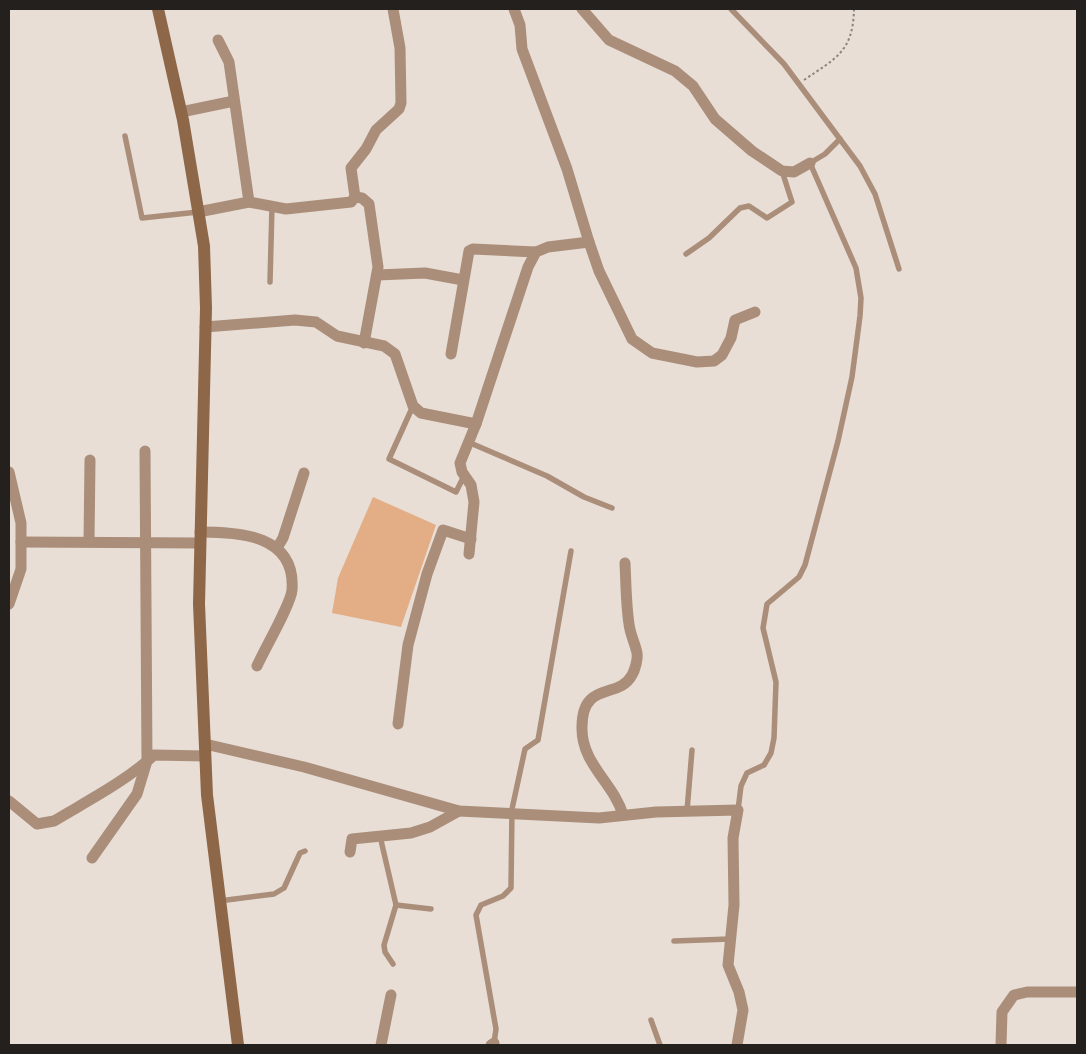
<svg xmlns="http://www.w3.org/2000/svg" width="1086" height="1054" viewBox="0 0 1086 1054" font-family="'DejaVu Sans',sans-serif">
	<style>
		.green { fill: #e3ae85 }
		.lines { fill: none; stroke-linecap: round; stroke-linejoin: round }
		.path { stroke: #8a837e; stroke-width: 2; stroke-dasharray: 2.5 2.5; stroke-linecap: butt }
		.lane { stroke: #aa8e7a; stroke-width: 5.5 }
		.street { stroke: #aa8e7a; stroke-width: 11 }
		.secondary { stroke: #8e6748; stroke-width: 12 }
	</style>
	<rect width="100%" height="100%" fill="#e8ded6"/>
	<path class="green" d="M373 497 436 525 401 627 332 613 338 578Z"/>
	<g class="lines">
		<path class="path" d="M804 80C836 58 853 52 854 9"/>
		<g class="lane">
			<path d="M731 9 784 64 860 166 875 194 899 269"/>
			<path d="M125 136 142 218 198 212"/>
			<path d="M686 254 709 238 740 208 749 206 767 218 792 202 782 171"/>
			<path d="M270 282 272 206"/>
			<path d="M413 406 389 459 456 492 464 476"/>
			<path d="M468 442 547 476 584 497 612 508"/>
			<path d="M738 810 741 786 747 773 764 765 771 753 774 738 776 682 763 628 767 604 799 577 805 565 838 441 852 377 860 316 861 298 856 268 810 163 825 154 840 139"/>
			<path d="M687 811 692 750"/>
			<path d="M380 836 396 905 384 945 385 952 393 964"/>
			<path d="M219 901 274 894 284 888 300 853 305 851"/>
			<path d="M396 905 431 909"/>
			<path d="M674 941 730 939"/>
			<path d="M651 1020 660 1045"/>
			<path d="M494 1043 496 1029 476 915 481 905 503 896 511 888 512 809 525 749 538 740 571 551"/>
		</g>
		<g class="street">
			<path d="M514 9 520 25 522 49 567 169 589 242 599 271 632 339 652 353 697 362 714 361 722 355 731 338 735 320 755 312"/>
			<path d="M582 9 609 40 675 71 693 86 715 119 752 151 782 171 794 172 810 163"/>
			<path d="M218 40 229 62 249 202"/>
			<path d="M181 112 234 101"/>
			<path d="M355 197 362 198 369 204 378 267 364 343"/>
			<path d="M198 212 249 202 286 209 351 202 355 197 351 168 366 149 376 130 399 109 401 103 400 48 393 9"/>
			<path d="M377 275 425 273 463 280"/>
			<path d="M205 327 295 320 316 322 337 336 384 346 395 354 413 406 421 413 476 424"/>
			<path d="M451 354 469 251 473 249 536 252"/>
			<path d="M9 472 21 523V569L9 604"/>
			<path d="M200 532C240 532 296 535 292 590 291 604 264 650 257 666"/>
			<path d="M21 542 200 543"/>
			<path d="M89 542 90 460"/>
			<path d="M277 548 283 538 304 473"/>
			<path d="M469 554 474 502 471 485 462 472 460 463 476 424 528 267 536 252 548 247 589 242"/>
			<path d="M398 724 408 645 427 574 443 530 471 539"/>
			<path d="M205 744 304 767 459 811 599 818 656 812 738 810 733 838 734 905 728 965 739 992 743 1010 737 1045"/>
			<path d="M9 801 37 824 54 821C87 801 125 782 154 755L205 756"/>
			<path d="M623 815C614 783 581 764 582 727 582 680 619 700 632 675 635 670 638 659 637 653 635 643 630 634 629 624 626 604 626 583 625 563"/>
			<path d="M350 852 352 839 411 833 430 827 459 811"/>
			<path d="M92 858 137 794 147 761 145 451"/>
			<path d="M381 1045 391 995"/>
			<path d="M491 1045 494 1043"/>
			<path d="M1001 1045 1002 1012 1014 995 1027 992H1077"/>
		</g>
		<path class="secondary" d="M158 9 183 120 204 246 206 308 199 604 207 795 238 1045"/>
	</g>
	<rect width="1086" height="1054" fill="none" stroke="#24201d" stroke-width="20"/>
</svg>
